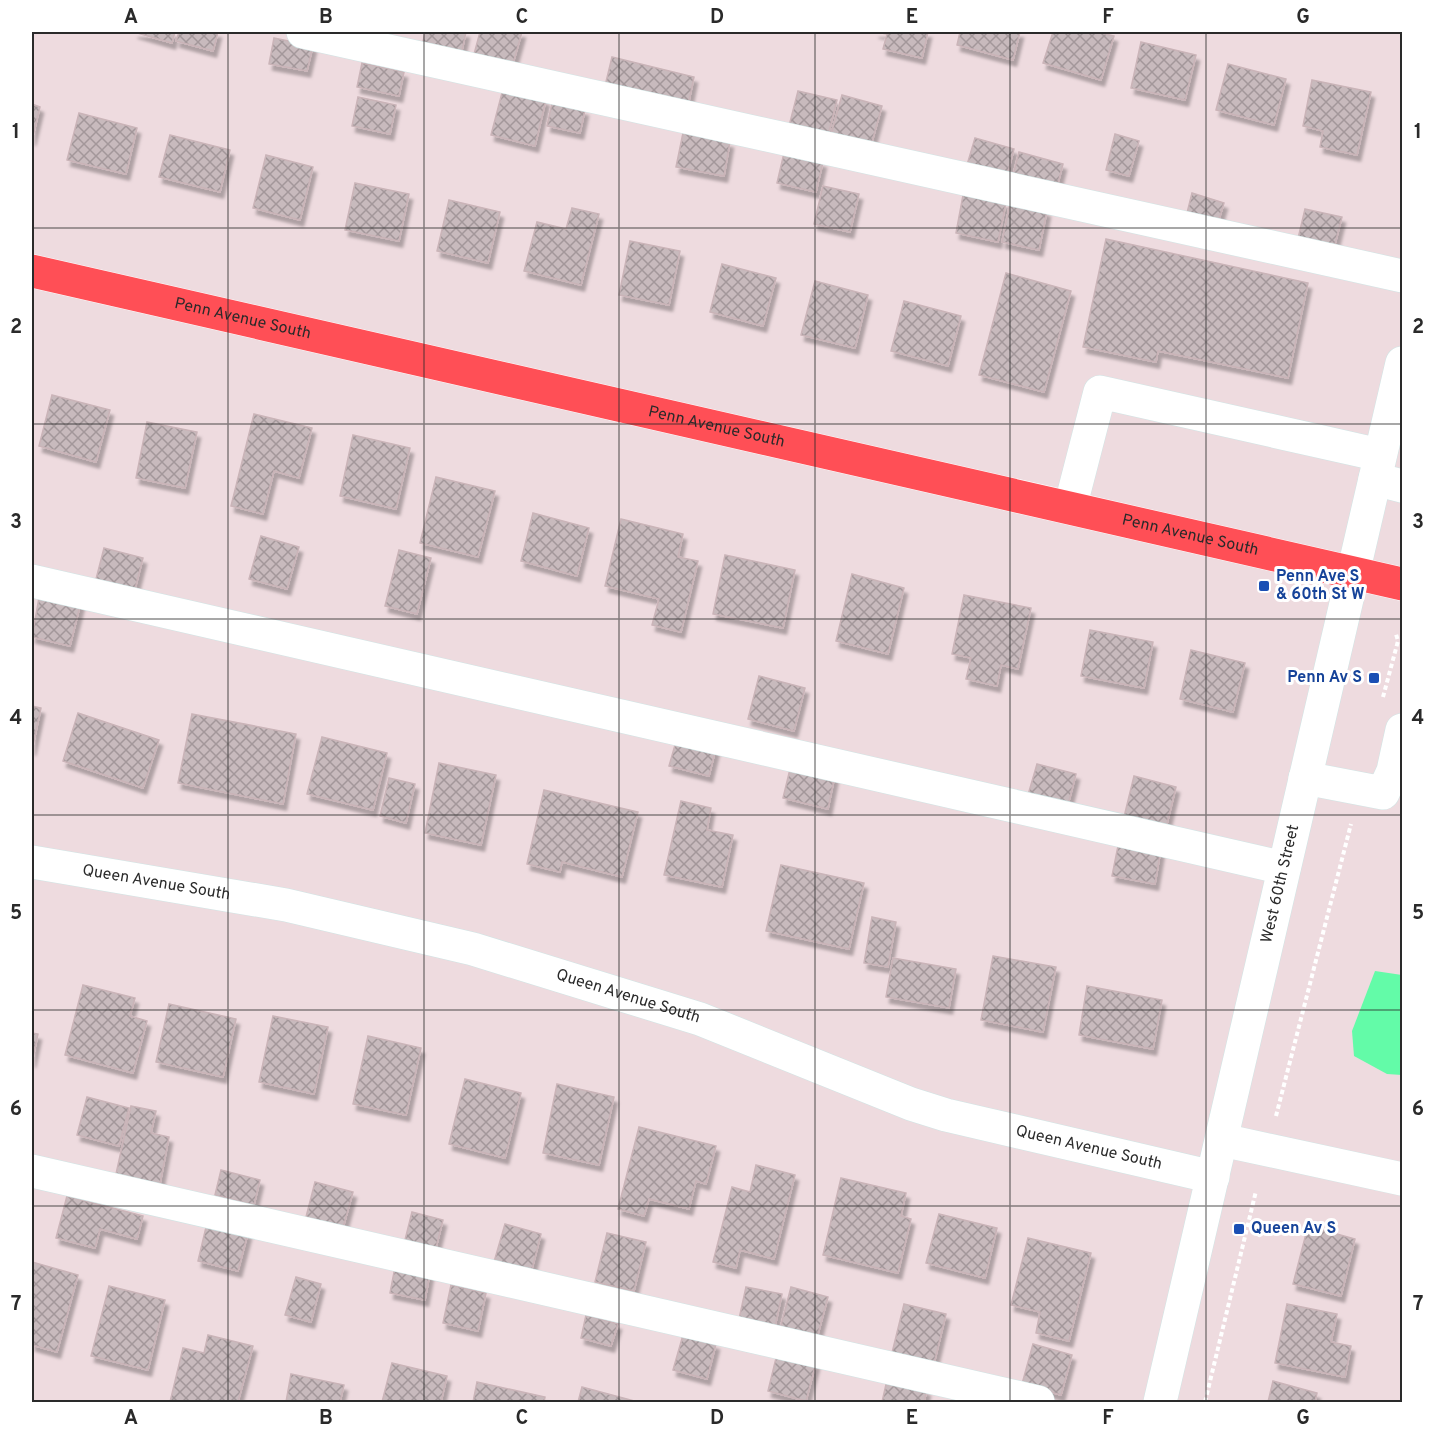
<svg xmlns="http://www.w3.org/2000/svg" width="1434" height="1434" viewBox="0 0 1434 1434" font-family="Overpass,sans-serif">
	<style>
		.water { fill: #63fba8 }
		.building { fill: url(#building-cross-hatch); stroke: #cab4b8; stroke-width: 1.5; filter: url(#shadow) }
		.lines { fill: none; stroke-linecap: round; stroke-linejoin: round }
		.minor-casing { stroke: #d0e5e5; stroke-width: 34 }
		.major-casing { stroke: #fff; stroke-width: 34 }
		.path { stroke: #fff; stroke-width: 4; stroke-dasharray: 4.5 3; stroke-linecap: butt }
		.minor { stroke: #fff; stroke-width: 33 }
		.major { stroke: #ff4f56; stroke-width: 33 }
		.grid { fill: none; stroke: #2a2a2a; stroke-width: 1.5; stroke-opacity: 0.55 }
		.transit-dot { fill: #1a4fb4; stroke: #fff; stroke-width: 2 }
		.labels { text-anchor: middle; dominant-baseline: central; stroke-width: 6; stroke-linejoin: round; paint-order: stroke }
		.street-label { font-size: 16px; fill: #2a2a2a; stroke: #fff }
		.transit-label { font-size: 16px; font-weight: bold; fill: #164399; stroke: #fff; text-anchor: start }
		.neatline { fill: none; stroke: #2a2a2a; stroke-width: 2 }
		.grid-label { font-size: 20px; text-anchor: middle; font-weight: bold; fill: #2a2a2a }
	</style>
	<defs>
		<pattern id="building-cross-hatch" width="8" height="8" patternUnits="userSpaceOnUse" patternTransform="scale(1.5)"><rect width="8" height="8" fill="#c8babd"/><path d="M0 0l8 8M0 8l8-8" fill="none" stroke="#a3979a"/></pattern>
		<filter id="shadow"><feDropShadow dx="3.5" dy="6" stdDeviation="1.5" flood-color="#0004"/></filter>
	</defs>
	<rect width="100%" height="100%" fill="#eedbdf"/>
	<path class="water" d="M1375 971 1402 975V1075L1387 1074 1354 1056 1352 1031Z"/>
	<g class="building">
		<path d="M134 32H175L172 43Z"/>
		<path d="M179 32H218L213 51 176 41Z"/>
		<path d="M425 32H466L461 55 422 47Z"/>
		<path d="M480 32H522L512 67 473 58Z"/>
		<path d="M875 32H928L922 58 883 49 887 34Z"/>
		<path d="M960 32H1020L1013 60 957 45Z"/>
		<path d="M1053 32H1098L1114 36 1101 80 1043 63Z"/>
		<path d="M274 38 313 46 307 71 269 64Z"/>
		<path d="M1141 42 1196 55 1185 100 1131 88Z"/>
		<path d="M612 57 694 77 688 106 605 86Z"/>
		<path d="M362 63 404 72 399 96 357 87Z"/>
		<path d="M1228 64 1286 79 1274 125 1216 110Z"/>
		<path d="M1312 80 1371 92 1357 155 1320 147 1323 131 1303 126Z"/>
		<path d="M503 89 546 100 535 146 491 135Z"/>
		<path d="M798 91 837 100 827 140 788 130Z"/>
		<path d="M842 95 882 106 870 149 830 138Z"/>
		<path d="M358 97 396 105 390 134 352 126Z"/>
		<path d="M552 103 585 110 580 133 547 126Z"/>
		<path d="M32 104 40 107 32 140Z"/>
		<path d="M79 113 137 128 126 174 67 160Z"/>
		<path d="M683 133 730 142 724 176 676 167Z"/>
		<path d="M1115 134 1139 141 1129 176 1106 170Z"/>
		<path d="M170 135 230 150 220 192 159 177Z"/>
		<path d="M975 138 1014 149 1007 176 967 165Z"/>
		<path d="M1019 152 1063 164 1056 191 1012 179Z"/>
		<path d="M784 153 823 162 816 192 777 183Z"/>
		<path d="M266 155 313 167 300 220 253 208Z"/>
		<path d="M355 183 409 194 399 241 345 230Z"/>
		<path d="M823 186 859 194 850 232 814 224Z"/>
		<path d="M1192 193 1224 203 1217 226 1186 217Z"/>
		<path d="M963 195 1006 203 998 242 956 233Z"/>
		<path d="M449 200 500 212 488 263 437 251Z"/>
		<path d="M1010 203 1047 211 1039 250 1002 242Z"/>
		<path d="M572 208 599 214 581 285 524 271 537 222 566 229Z"/>
		<path d="M1305 209 1342 217 1332 256 1296 247Z"/>
		<path d="M1106 239 1308 283 1288 378 1158 351 1156 362 1083 347Z"/>
		<path d="M630 241 680 251 669 305 619 295Z"/>
		<path d="M722 264 776 278 763 326 710 312Z"/>
		<path d="M1006 273 1071 291 1044 392 979 375Z"/>
		<path d="M815 281 868 295 855 348 801 335Z"/>
		<path d="M904 301 961 316 948 366 891 351Z"/>
		<path d="M52 395 110 410 96 462 39 446Z"/>
		<path d="M254 414 312 428 299 478 274 471 263 514 231 506Z"/>
		<path d="M147 422 197 432 185 488 136 478Z"/>
		<path d="M353 435 410 448 396 509 340 496Z"/>
		<path d="M436 477 495 491 478 557 420 543Z"/>
		<path d="M533 513 589 528 577 576 521 561Z"/>
		<path d="M621 519 683 534 678 557 698 561 681 632 652 625 659 599 605 586Z"/>
		<path d="M261 536 299 547 287 589 249 579Z"/>
		<path d="M104 548 143 558 134 593 95 583Z"/>
		<path d="M399 550 431 558 417 614 385 606Z"/>
		<path d="M725 555 795 570 783 628 713 614Z"/>
		<path d="M852 574 904 588 888 654 836 641Z"/>
		<path d="M40 592 81 602 70 646 32 637Z"/>
		<path d="M964 595 1031 608 1018 669 1001 665 997 686 966 679 971 658 952 654Z"/>
		<path d="M1090 630 1153 642 1144 688 1081 676Z"/>
		<path d="M1191 650 1245 663 1233 712 1180 699Z"/>
		<path d="M759 676 805 688 794 731 748 719Z"/>
		<path d="M32 706 41 708 32 750Z"/>
		<path d="M78 713 159 740 143 788 63 761Z"/>
		<path d="M192 714 296 734 283 804 178 783Z"/>
		<path d="M322 737 387 753 373 810 307 794Z"/>
		<path d="M677 738 716 748 709 776 669 766Z"/>
		<path d="M439 763 496 775 481 845 425 833Z"/>
		<path d="M1037 764 1076 774 1068 805 1028 795Z"/>
		<path d="M791 765 835 775 828 809 783 798Z"/>
		<path d="M1134 776 1176 787 1166 828 1124 817Z"/>
		<path d="M389 778 415 784 406 823 380 816Z"/>
		<path d="M544 790 638 812 622 877 562 862 560 872 527 864Z"/>
		<path d="M681 801 711 808 707 830 733 835 722 887 664 875Z"/>
		<path d="M1119 841 1161 849 1155 884 1112 876Z"/>
		<path d="M781 865 864 883 849 949 766 931Z"/>
		<path d="M872 917 896 922 888 967 864 963Z"/>
		<path d="M993 956 1056 967 1043 1032 981 1020Z"/>
		<path d="M893 958 956 969 949 1008 886 997Z"/>
		<path d="M83 985 135 998 130 1016 147 1021 133 1073 65 1055Z"/>
		<path d="M1087 986 1162 1000 1153 1049 1079 1035Z"/>
		<path d="M169 1004 236 1019 223 1077 156 1062Z"/>
		<path d="M273 1016 328 1027 314 1094 259 1082Z"/>
		<path d="M32 1033 38 1034 32 1062Z"/>
		<path d="M368 1036 421 1048 406 1115 353 1104Z"/>
		<path d="M465 1079 521 1093 505 1158 449 1144Z"/>
		<path d="M557 1084 614 1097 599 1165 543 1153Z"/>
		<path d="M87 1097 129 1108 119 1146 77 1135Z"/>
		<path d="M131 1106 156 1111 151 1133 169 1137 160 1184 116 1174Z"/>
		<path d="M639 1127 716 1146 706 1184 696 1181 689 1209 649 1199 644 1216 618 1209Z"/>
		<path d="M756 1165 795 1175 774 1259 740 1250 736 1268 713 1262 732 1187 750 1192Z"/>
		<path d="M221 1170 260 1180 254 1205 215 1195Z"/>
		<path d="M841 1178 906 1193 901 1216 911 1219 898 1273 823 1255Z"/>
		<path d="M315 1182 353 1192 343 1228 306 1217Z"/>
		<path d="M67 1196 143 1216 137 1239 100 1229 95 1248 56 1238Z"/>
		<path d="M412 1212 443 1220 436 1248 405 1240Z"/>
		<path d="M939 1214 997 1228 985 1278 926 1263Z"/>
		<path d="M207 1223 248 1233 238 1271 198 1261Z"/>
		<path d="M505 1224 541 1234 531 1273 494 1262Z"/>
		<path d="M1308 1226 1355 1239 1341 1296 1293 1284Z"/>
		<path d="M607 1233 646 1242 634 1291 595 1282Z"/>
		<path d="M1028 1238 1091 1253 1069 1341 1036 1333 1040 1312 1011 1305Z"/>
		<path d="M32 1262 78 1275 57 1352 32 1345Z"/>
		<path d="M395 1267 430 1273 425 1300 390 1293Z"/>
		<path d="M296 1277 321 1284 311 1322 285 1315Z"/>
		<path d="M451 1285 486 1293 478 1331 443 1323Z"/>
		<path d="M109 1286 165 1300 148 1370 91 1356Z"/>
		<path d="M746 1287 782 1294 775 1327 739 1319Z"/>
		<path d="M791 1287 828 1297 817 1338 780 1329Z"/>
		<path d="M904 1304 946 1314 933 1368 891 1357Z"/>
		<path d="M1287 1304 1337 1314 1331 1342 1351 1346 1345 1377 1275 1363Z"/>
		<path d="M586 1315 618 1324 611 1346 581 1338Z"/>
		<path d="M208 1335 253 1346 238 1402H170L183 1348 204 1353Z"/>
		<path d="M683 1335 716 1344 707 1379 673 1370Z"/>
		<path d="M1033 1344 1072 1355 1061 1395 1022 1384Z"/>
		<path d="M777 1354 816 1363 806 1401 768 1391Z"/>
		<path d="M392 1363 447 1376 441 1402H382Z"/>
		<path d="M291 1374 344 1385 340 1402H286Z"/>
		<path d="M887 1380 927 1390 924 1402H882Z"/>
		<path d="M1273 1381 1317 1393 1315 1402H1268Z"/>
		<path d="M477 1382 545 1397 544 1402H473Z"/>
		<path d="M582 1387 638 1402H578Z"/>
	</g>
	<g class="lines">
		<defs>
			<g id="minor">
				<path d="M303 32 1402 276"/>
				<path d="M1375 479 1402 486"/>
				<path d="M1070 508 1100 392 1380 455"/>
				<path d="M32 581 1284 868"/>
				<path d="M1305 778 1383 793 1393 771 1402 730"/>
				<path id="s1" d="M32 862 286 905 473 949 700 1019 911 1104 946 1115 1213 1177"/>
				<path d="M1222 1140 1402 1179"/>
				<path d="M32 1171 1038 1402"/>
				<path id="s2" d="M1160 1402 1402 363"/>
			</g>
			<g id="major">
				<path id="s3" d="M32 271 1402 584"/>
			</g>
		</defs>
		<use href="#minor" class="minor-casing"/>
		<use href="#major" class="major-casing"/>
		<g class="path">
			<path d="M1383 697 1398 641 1396 634"/>
			<path d="M1276 1116 1351 824"/>
			<path d="M1205 1402 1256 1191"/>
		</g>
		<use href="#minor" class="minor"/>
		<use href="#major" class="major"/>
	</g>
	<path class="grid" d="M228 32V1402M424 32V1402M619 32V1402M815 32V1402M1010 32V1402M1206 32V1402M32 228H1402M32 424H1402M32 619H1402M32 815H1402M32 1010H1402M32 1206H1402"/>
	<g class="transit-dot">
		<rect x="1258" y="580" width="12" height="12" rx="3"/>
		<rect x="1368" y="672" width="12" height="12" rx="3"/>
		<rect x="1233" y="1223" width="12" height="12" rx="3"/>
	</g>
	<g class="labels">
		<g class="street-label">
			<text stroke="none"><textPath href="#s3" startOffset="216">Penn Avenue South</textPath></text>
			<text stroke="none"><textPath href="#s3" startOffset="702">Penn Avenue South</textPath></text>
			<text stroke="none"><textPath href="#s3" startOffset="1188">Penn Avenue South</textPath></text>
			<text stroke="none"><textPath href="#s1" startOffset="126">Queen Avenue South</textPath></text>
			<text stroke="none"><textPath href="#s2" startOffset="532">West 60th Street</textPath></text>
			<text stroke="none"><textPath href="#s1" startOffset="612">Queen Avenue South</textPath></text>
			<text stroke="none"><textPath href="#s1" startOffset="1098">Queen Avenue South</textPath></text>
		</g>
		<g class="transit-label">
			<text x="1276" y="577">Penn Ave S<tspan x="1276" dy="18">&amp; 60th St W</tspan></text>
			<text x="1362" y="678" text-anchor="end">Penn Av S</text>
			<text x="1251" y="1229">Queen Av S</text>
		</g>
	</g>
	<rect width="1434" height="1434" fill="none" stroke="#ffffff" stroke-width="66"/>
	<rect x="33" y="33" width="1368" height="1368" class="neatline"/>
	<g class="grid-label">
		<text x="131" y="23">A</text>
		<text x="326" y="23">B</text>
		<text x="522" y="23">C</text>
		<text x="717" y="23">D</text>
		<text x="912" y="23">E</text>
		<text x="1108" y="23">F</text>
		<text x="1303" y="23">G</text>
		<text x="16" y="138">1</text>
		<text x="1418" y="138">1</text>
		<text x="16" y="333">2</text>
		<text x="1418" y="333">2</text>
		<text x="16" y="528">3</text>
		<text x="1418" y="528">3</text>
		<text x="16" y="724">4</text>
		<text x="1418" y="724">4</text>
		<text x="16" y="919">5</text>
		<text x="1418" y="919">5</text>
		<text x="16" y="1115">6</text>
		<text x="1418" y="1115">6</text>
		<text x="16" y="1310">7</text>
		<text x="1418" y="1310">7</text>
		<text x="131" y="1424">A</text>
		<text x="326" y="1424">B</text>
		<text x="522" y="1424">C</text>
		<text x="717" y="1424">D</text>
		<text x="912" y="1424">E</text>
		<text x="1108" y="1424">F</text>
		<text x="1303" y="1424">G</text>
	</g>
</svg>
